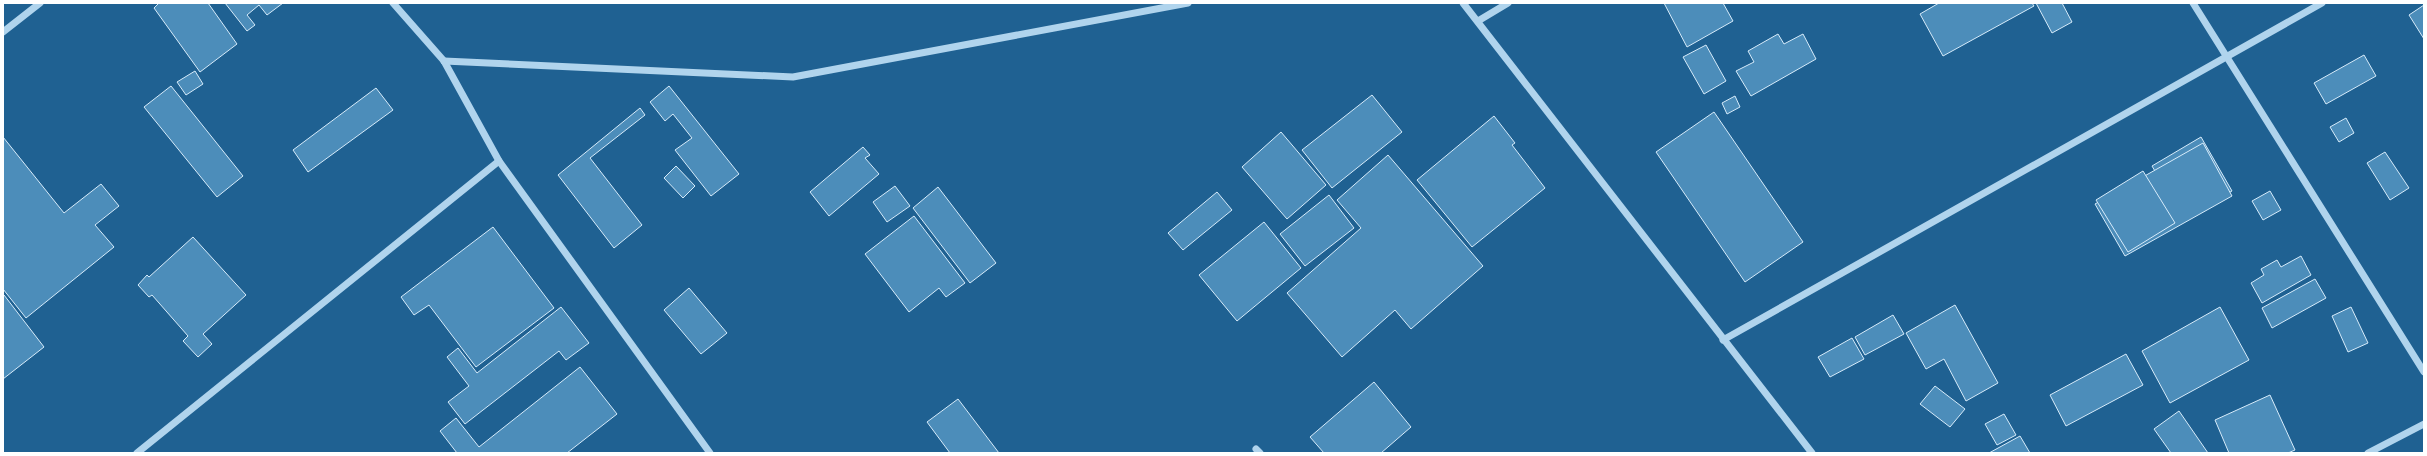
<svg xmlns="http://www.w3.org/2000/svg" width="2427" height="456" viewBox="0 0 2427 456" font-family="Karla,sans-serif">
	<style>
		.building { fill: #4c8dba; stroke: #d6ebfa }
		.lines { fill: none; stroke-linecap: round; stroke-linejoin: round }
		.minor { stroke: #b0d4ed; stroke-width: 7 }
	</style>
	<rect width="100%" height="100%" fill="#1f6192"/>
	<g class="building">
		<path d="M159 3H208L237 44 200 72 154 8Z"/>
		<path d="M225 3H283L267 15 259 5 247 15 255 25 247 31Z"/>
		<path d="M1664 3H1723L1733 21 1687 47Z"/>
		<path d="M1939 3H2032L2034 6 1943 56 1920 14Z"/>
		<path d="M2036 3H2062L2072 22 2052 33Z"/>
		<path d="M2424 5V39L2409 15Z"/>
		<path d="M1778 34 1784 44 1803 34 1816 59 1751 96 1736 71 1754 62 1748 51Z"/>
		<path d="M1706 45 1726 81 1704 94 1683 57Z"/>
		<path d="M2364 55 2376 76 2326 104 2314 83Z"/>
		<path d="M195 71 203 84 186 95 177 82Z"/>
		<path d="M171 86 243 176 217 197 144 107Z"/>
		<path d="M669 86 739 174 711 196 675 150 692 138 673 114 665 121 650 102Z"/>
		<path d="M376 88 393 110 308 172 293 150Z"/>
		<path d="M1372 95 1402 132 1332 188 1302 150Z"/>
		<path d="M1735 96 1740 107 1727 114 1722 103Z"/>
		<path d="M640 108 645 115 590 158 642 225 614 248 558 175Z"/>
		<path d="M1714 112 1803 242 1745 282 1656 152Z"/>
		<path d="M1494 116 1515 143 1512 145 1545 188 1472 247 1417 180Z"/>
		<path d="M2346 118 2354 133 2339 142 2330 127Z"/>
		<path d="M1281 132 1326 185 1287 219 1242 167Z"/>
		<path d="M3 137 64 213 101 184 119 206 95 225 114 247 26 318 3 289Z"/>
		<path d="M2201 137 2232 191 2183 219 2152 166Z"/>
		<path d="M2203 143 2232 196 2125 256 2095 204Z"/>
		<path d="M863 147 870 155 865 158 879 174 829 216 810 192Z"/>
		<path d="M2385 152 2409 188 2390 200 2367 163Z"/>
		<path d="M1388 155 1483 266 1411 329 1395 310 1342 357 1287 293 1361 228 1337 200Z"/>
		<path d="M676 166 695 186 683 198 664 178Z"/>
		<path d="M2143 171 2175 223 2128 252 2096 200Z"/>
		<path d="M895 186 910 206 887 222 873 202Z"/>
		<path d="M938 187 996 263 970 283 913 208Z"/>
		<path d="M2270 191 2281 210 2263 220 2252 201Z"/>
		<path d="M1217 192 1232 210 1183 250 1168 233Z"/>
		<path d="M1329 195 1354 228 1305 266 1280 234Z"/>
		<path d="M914 216 965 283 946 297 939 288 909 312 865 254Z"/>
		<path d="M1264 222 1301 268 1237 321 1199 275Z"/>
		<path d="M493 227 554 308 476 367 429 305 414 315 401 297Z"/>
		<path d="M193 237 246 295 203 334 212 344 198 357 183 341 188 336 152 295 149 297 138 285 147 275 149 277Z"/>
		<path d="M2301 256 2311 275 2262 303 2251 283 2264 275 2261 269 2277 260 2281 267Z"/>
		<path d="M2315 279 2326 298 2272 328 2262 308Z"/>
		<path d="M689 288 727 333 701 354 664 310Z"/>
		<path d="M4 295 44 347 3 379V296Z"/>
		<path d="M1955 305 1998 383 1966 401 1944 359 1926 369 1906 333Z"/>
		<path d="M561 307 589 343 566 360 559 351 465 424 448 402 469 386 447 357 458 348 477 373Z"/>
		<path d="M2220 307 2249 360 2170 403 2142 351Z"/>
		<path d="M2351 307 2368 343 2348 352 2332 316Z"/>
		<path d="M1893 315 1904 334 1865 355 1855 337Z"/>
		<path d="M1852 338 1864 359 1830 377 1818 357Z"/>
		<path d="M2126 354 2143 385 2066 426 2050 395Z"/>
		<path d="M580 367 617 414 567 453H457L440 431 456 418 479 447Z"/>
		<path d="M1374 382 1411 427 1381 453H1324L1310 437Z"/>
		<path d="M1935 386 1965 409 1950 427 1920 404Z"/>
		<path d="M2270 395 2295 450 2288 453H2229L2215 420Z"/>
		<path d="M958 399 999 453H950L927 422Z"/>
		<path d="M2179 411 2208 453H2171L2154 429Z"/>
		<path d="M2004 414 2016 435 1997 445 1985 424Z"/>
		<path d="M2020 436 2030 453H1989Z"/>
	</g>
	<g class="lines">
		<g class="minor">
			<path d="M393 3 444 61 499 161 710 453"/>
			<path d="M1463 3 1812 453"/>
			<path d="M2193 3 2424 372"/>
			<path d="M1478 21 1508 3"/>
			<path d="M3 32 40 3"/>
			<path d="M444 61 793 77 1188 3"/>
			<path d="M1723 340 2322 3"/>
			<path d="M1256 449 1260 453"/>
			<path d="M137 453 499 161"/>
			<path d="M2368 453 2424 424"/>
		</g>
	</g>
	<rect width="2427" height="456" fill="none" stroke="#ffffff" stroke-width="8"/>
</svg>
